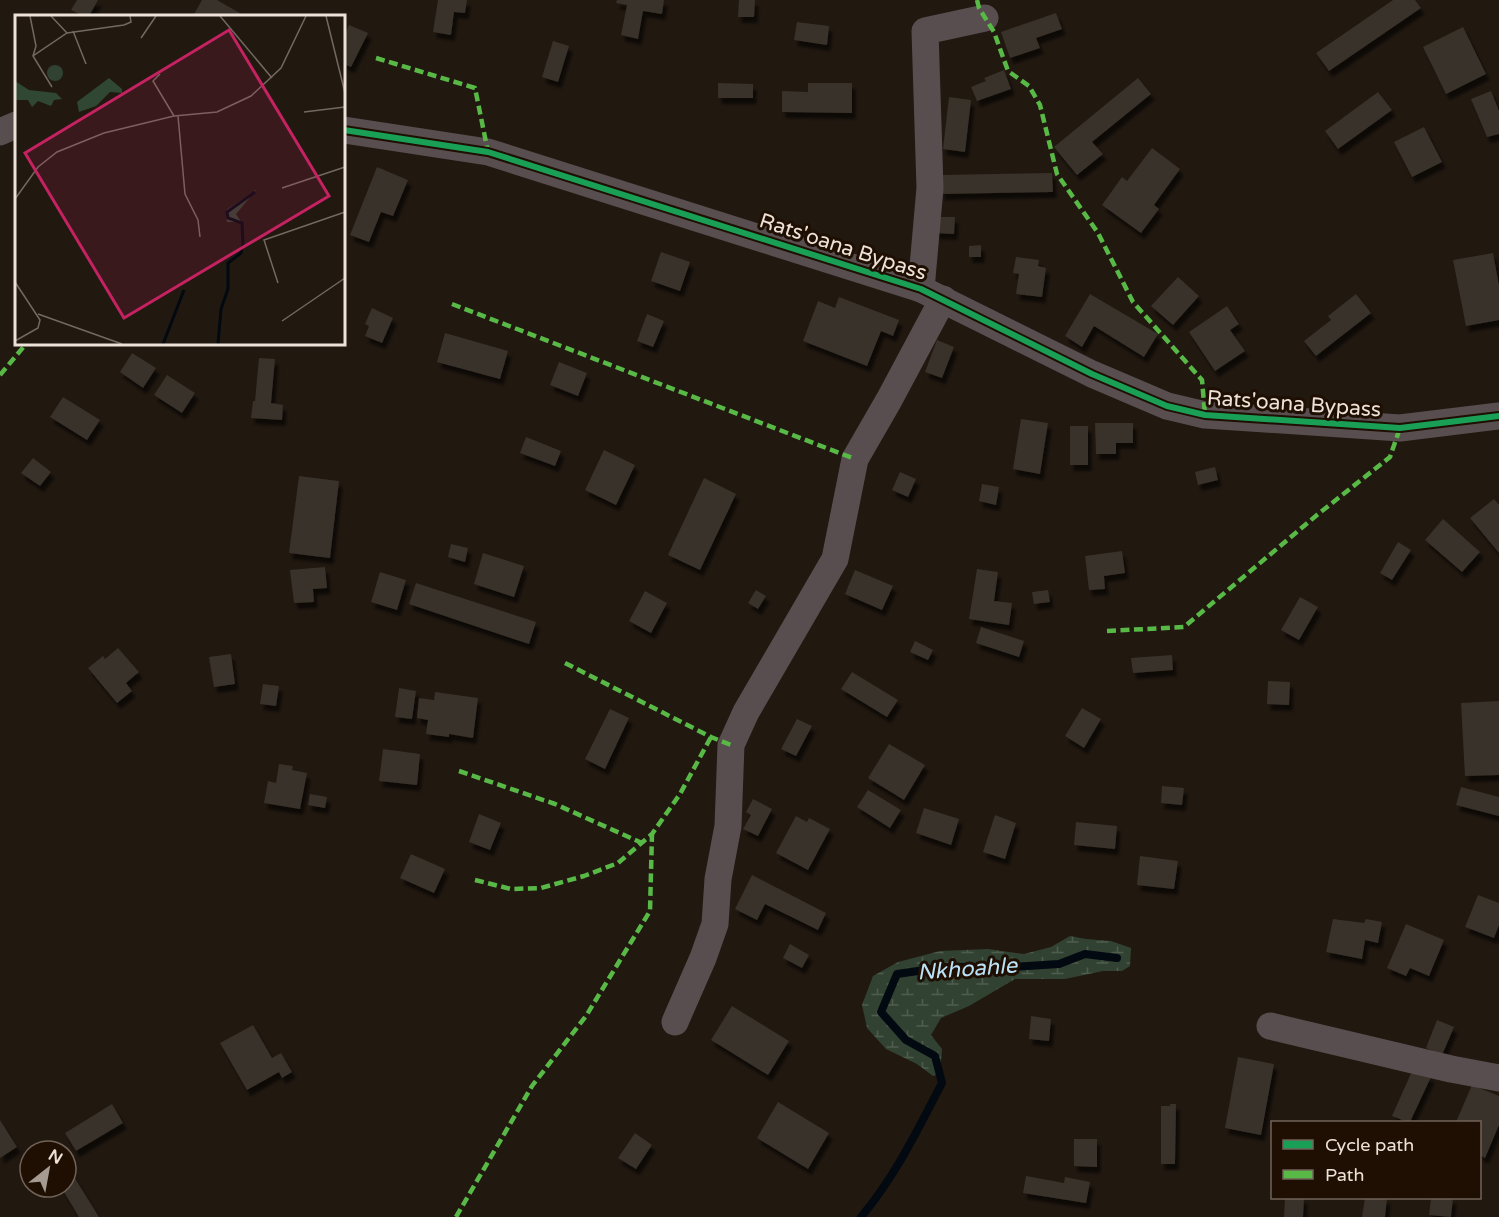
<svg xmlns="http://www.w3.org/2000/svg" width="1499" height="1217" viewBox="0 0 1499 1217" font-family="'Varela Round',sans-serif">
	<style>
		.wetland { fill: url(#wetland-marsh) }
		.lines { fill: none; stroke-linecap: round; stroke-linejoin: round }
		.stream { stroke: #030911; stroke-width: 8 }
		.building { fill: #39312a; filter: url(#shadow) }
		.minor { stroke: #594e4f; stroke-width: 27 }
		.quiet { stroke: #58b947; stroke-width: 4.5; stroke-dasharray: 9 4.5; stroke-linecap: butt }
		.cycleway-casing { stroke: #1e0f02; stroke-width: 10 }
		.cycleway { stroke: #1a9f57; stroke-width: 6 }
		.labels { text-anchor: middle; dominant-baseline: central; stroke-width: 6; stroke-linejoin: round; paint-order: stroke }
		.street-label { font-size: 21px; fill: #eee2d8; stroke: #1e0f02 }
		.water-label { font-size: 22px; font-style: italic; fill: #bce2f8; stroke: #1e0f02 }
		.inset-river { fill: none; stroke: #030911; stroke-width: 3 }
		.inset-road { fill: none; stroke: #736960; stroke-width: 1.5 }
		.view { fill: #c42261; fill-opacity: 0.15; stroke: #c42261; stroke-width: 3 }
		.inset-edge { fill: none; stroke: #eee2d8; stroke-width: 3 }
	</style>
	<defs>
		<pattern id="wetland-marsh" width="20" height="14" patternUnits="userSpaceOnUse" patternTransform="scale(1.5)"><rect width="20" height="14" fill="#314232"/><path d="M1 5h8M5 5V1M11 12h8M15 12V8" fill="none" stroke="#4f5d4f"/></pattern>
		<filter id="shadow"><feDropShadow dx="3.5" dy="6" stdDeviation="1.5" flood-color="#0009"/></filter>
	</defs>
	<rect width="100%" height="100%" fill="#211810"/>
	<path class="wetland" d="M1070 936 1086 939 1111 941 1131 948 1130 966 1122 971H1103L1065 979H1015L969 1006 941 1018 931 1035 942 1049 940 1074 933 1076 917 1064 886 1049 867 1028 862 1005 873 976 898 962 940 951 988 949 1024 954 1051 947Z"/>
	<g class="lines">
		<path class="stream" d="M861 1217C895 1177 918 1129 942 1083L935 1056 906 1040 881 1012 897 974 946 967H1010L1059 964 1085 954 1117 958"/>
	</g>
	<g class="building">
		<path d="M77 0H98L89 16H83L71 10Z"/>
		<path d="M202 0H217L245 16H193Z"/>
		<path d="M438 0H467L465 13 454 12 451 35 433 32Z"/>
		<path d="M617 0H664L662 14 643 11 638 39 621 35 627 5 616 3Z"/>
		<path d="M739 0H755L754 17H738Z"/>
		<path d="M1393 0H1415L1421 8 1329 71 1316 53Z"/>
		<path d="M1056 13 1062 29 1036 38 1040 48 1010 58 1001 32Z"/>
		<path d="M797 22 829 26 827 45 794 40Z"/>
		<path d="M349 25 368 33 351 67 344 64V37Z"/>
		<path d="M1463 27 1486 74 1446 94 1423 47Z"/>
		<path d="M553 41 569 46 558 82 542 77Z"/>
		<path d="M1004 70 1011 89 977 101 971 87 986 81 984 78Z"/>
		<path d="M1138 78 1151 94 1092 142 1103 154 1077 175 1054 147Z"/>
		<path d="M718 83 753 84V98H718Z"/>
		<path d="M808 83H852V113L782 112V91L808 92Z"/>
		<path d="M1491 91 1499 111V134L1487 137 1471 99Z"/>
		<path d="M1378 92 1392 110 1338 149 1325 131Z"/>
		<path d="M949 97 971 100 965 152 943 149Z"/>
		<path d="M1424 127 1442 162 1412 177 1394 142Z"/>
		<path d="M1152 148 1180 169 1154 205 1159 209 1141 233 1102 205 1122 177 1127 181Z"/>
		<path d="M377 167 408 180 393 216 381 212 369 242 350 235Z"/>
		<path d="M1052 173 1053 192 941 194V175Z"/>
		<path d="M935 217H955L954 234 935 233Z"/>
		<path d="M981 245V257H969V246Z"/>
		<path d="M661 252 690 262 680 291 651 281Z"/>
		<path d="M1493 253 1499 286V320L1466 326 1453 260Z"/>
		<path d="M1016 257 1039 260 1038 266 1046 268 1042 297 1016 294 1019 274 1013 273Z"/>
		<path d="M1178 277 1199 296 1173 325 1151 306Z"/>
		<path d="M1090 294 1158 334 1144 357 1094 326 1082 347 1065 336Z"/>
		<path d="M1356 294 1371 313 1316 356 1304 341 1331 320 1328 316Z"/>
		<path d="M839 297 899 320 893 336 881 331 867 366 803 341 818 301 835 308Z"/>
		<path d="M1227 306 1239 324 1230 330 1245 351 1215 371 1189 332Z"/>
		<path d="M372 308 393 318 382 343 365 336 369 326 365 324Z"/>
		<path d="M647 314 664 321 653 347 637 341Z"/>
		<path d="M445 333 508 351 500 379 437 362Z"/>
		<path d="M937 340 954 347 942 378 925 372Z"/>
		<path d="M132 353 156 368 143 388 120 372Z"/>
		<path d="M259 358 275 359 271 403 283 405 282 420 251 418 253 401H255Z"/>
		<path d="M559 362 587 373 578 396 550 385Z"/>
		<path d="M167 375 195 393 182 413 154 395Z"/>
		<path d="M63 397 100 420 87 440 50 417Z"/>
		<path d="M1021 419 1048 423 1040 474 1013 469Z"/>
		<path d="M1095 423H1133V443H1116V454H1096Z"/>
		<rect x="1070" y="426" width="18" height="39"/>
		<path d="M526 437 561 451 555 466 520 453Z"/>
		<path d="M604 450 635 465 616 505 585 490Z"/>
		<path d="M33 458 51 472 40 486 21 473Z"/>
		<path d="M1215 467 1218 480 1198 485 1195 472Z"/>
		<path d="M900 472 916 479 908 497 892 490Z"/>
		<path d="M299 476 339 481 330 558 289 553Z"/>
		<path d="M704 478 736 494 700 570 668 555Z"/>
		<path d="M982 484 999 487 996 505 979 501Z"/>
		<path d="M1494 499 1499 505V553L1470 518Z"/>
		<path d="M1443 519 1480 552 1462 572 1425 540Z"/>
		<path d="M1398 542 1411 550 1392 580 1380 573Z"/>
		<path d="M451 544 468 548 465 562 448 557Z"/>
		<path d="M1122 551 1125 573 1104 576 1105 589 1089 590 1085 556Z"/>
		<path d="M483 553 524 566 514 597 474 584Z"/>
		<path d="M325 567 327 588 313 589 314 602 294 603 290 570Z"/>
		<path d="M977 569 998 572 994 601 1012 603 1009 625 969 619Z"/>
		<path d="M855 570 893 586 882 610 845 594Z"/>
		<path d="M380 572 406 580 397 610 371 602Z"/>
		<path d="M416 583 536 622 529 644 409 604Z"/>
		<path d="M756 590 766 596 758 609 748 603Z"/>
		<path d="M1048 590 1050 602 1034 604 1032 592Z"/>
		<path d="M645 591 667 603 651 633 629 621Z"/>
		<path d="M1300 597 1318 607 1299 640 1281 630Z"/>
		<path d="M981 627 1024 641 1019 657 976 643Z"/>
		<path d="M915 641 933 650 928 660 910 652Z"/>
		<path d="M118 648 139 672 126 683 132 691 117 703 88 668 103 656 105 659Z"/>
		<path d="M231 654 235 684 214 687 209 657Z"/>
		<path d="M1172 655 1173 670 1133 673 1131 658Z"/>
		<path d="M852 672 898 700 887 717 841 689Z"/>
		<path d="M1268 681 1290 682 1289 705 1267 704Z"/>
		<path d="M263 684 279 686 276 706 260 704Z"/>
		<path d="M399 688 416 691 412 719 395 717Z"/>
		<path d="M435 692 478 698 473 738 449 734V737L426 734 428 720 417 718 419 698 434 700Z"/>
		<path d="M1499 701V775L1465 776 1461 703Z"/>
		<path d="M1082 708 1101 719 1084 748 1065 736Z"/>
		<path d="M610 709 629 718 605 769 585 759Z"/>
		<path d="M797 719 812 726 796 756 781 749Z"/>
		<path d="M889 744 925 765 904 800 868 778Z"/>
		<path d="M383 749 420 754 417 785 379 781Z"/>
		<path d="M279 764 293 766 292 770 307 773 300 809 264 803 268 781 276 783Z"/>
		<path d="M1162 786 1184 788 1182 805 1161 803Z"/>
		<path d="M1461 787 1499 797V816L1456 805Z"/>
		<path d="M868 790 901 810 890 828 857 807Z"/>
		<path d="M310 794 327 797 325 808 308 805Z"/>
		<path d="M753 799 772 809 758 836 743 829 751 815 746 812Z"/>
		<path d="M924 808 959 819 951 845 916 833Z"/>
		<path d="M479 814 501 823 490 850 469 842Z"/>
		<path d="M995 815 1016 823 1005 859 983 852Z"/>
		<path d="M796 816 807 822 809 818 830 829 808 870 776 853Z"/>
		<path d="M1076 822 1117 826 1115 849 1074 845Z"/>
		<path d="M411 854 445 869 434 893 400 878Z"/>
		<path d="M1140 856 1178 861 1174 889 1137 885Z"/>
		<path d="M752 875 826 913 818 930 765 904 757 920 735 909Z"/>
		<path d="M1478 895 1499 903V925L1494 938 1465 927Z"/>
		<path d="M1333 919 1364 923 1366 919 1382 922 1378 943 1365 940 1362 959 1326 952Z"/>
		<path d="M1406 924 1444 940 1429 976 1410 968 1406 976 1387 968Z"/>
		<path d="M790 944 809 955 802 968 783 958Z"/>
		<path d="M732 1006 789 1041 768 1075 711 1040Z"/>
		<path d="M1031 1016 1051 1019 1049 1041 1029 1039Z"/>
		<path d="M1437 1020 1454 1027 1442 1055 1426 1048Z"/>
		<path d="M253 1025 272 1058 281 1053 292 1072 282 1078 279 1072 247 1090 220 1043Z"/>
		<path d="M1238 1057 1274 1064 1261 1135 1225 1128Z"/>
		<path d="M1413 1069 1431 1077 1410 1122H1407L1392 1116Z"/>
		<path d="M1472 1085 1499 1096V1125L1485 1158 1480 1155V1122H1456Z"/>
		<path d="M778 1102 829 1133 808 1169 757 1138Z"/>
		<path d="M112 1104 123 1123 76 1151 65 1133Z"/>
		<path d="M1170 1104H1176L1175 1164H1161V1106H1170Z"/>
		<path d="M0 1120 17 1147 0 1158Z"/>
		<path d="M635 1133 652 1145 636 1169 618 1158Z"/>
		<path d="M1074 1139H1097V1167L1074 1166Z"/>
		<path d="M71 1172 99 1217H79L61 1187H66V1175Z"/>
		<path d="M1026 1176 1064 1183 1065 1177 1090 1182 1086 1203 1023 1193Z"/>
		<path d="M1285 1198H1304L1303 1217H1284Z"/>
		<path d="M1365 1198H1387L1385 1217H1362Z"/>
		<path d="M1431 1198H1453L1451 1217 1429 1215Z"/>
	</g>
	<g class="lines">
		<g class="minor">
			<path d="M344 130 488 152 921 289 1092 374 1167 406 1205 415 1400 428 1499 416"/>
			<path d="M0 132 16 125"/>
			<path d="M921 289 930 188 925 31 985 18"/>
			<path d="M675 1022 703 958 715 924 718 879 728 826 731 745 746 712 835 559 855 459 889 400 943 299"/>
			<path d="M1270 1026 1451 1069 1499 1078"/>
		</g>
		<g class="quiet">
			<path d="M977 0 979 8 994 32 1008 71 1029 86 1040 105 1057 174 1098 233 1133 302 1202 380 1205 415"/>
			<path d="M376 58 475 88 488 152"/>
			<path d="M452 304 855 459"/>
			<path d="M0 375 26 344"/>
			<path d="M1107 631 1184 627 1317 515 1390 457 1400 428"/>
			<path d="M565 663 711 737 731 745"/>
			<path d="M459 771 555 804 642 843"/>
			<path d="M475 880 511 889 541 888 584 876 618 863 652 834 680 794 711 737"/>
			<path d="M456 1217 532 1086 586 1016 650 911 652 834"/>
		</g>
		<defs>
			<path id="cycleway" d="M344 130 488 152 921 289 1092 374 1167 406 1205 415 1400 428 1499 416"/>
		</defs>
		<use href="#cycleway" class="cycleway-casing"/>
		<use href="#cycleway" class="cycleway"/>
	</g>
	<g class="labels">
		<g class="street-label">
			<text transform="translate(843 247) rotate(18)">Rats'oana Bypass</text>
			<text transform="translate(1294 404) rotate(4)">Rats'oana Bypass</text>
		</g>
		<g class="water-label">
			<text transform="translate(967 969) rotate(-4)">Nkhoahle</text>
		</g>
	</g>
	<g transform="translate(15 15)">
		<rect width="330" height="330" fill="#211810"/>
		<path d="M32 58a8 8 0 1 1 16 0a8 8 0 1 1-16 0Z" fill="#314232"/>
		<path d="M94 63 107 74V78L95 77 81 91 64 97 62 87ZM0 66 14 75 41 78 47 84 39 85 36 91 23 86 17 92 13 85H0Z" fill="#304833"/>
		<path d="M242 174 221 199 226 207H212L211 195Z" fill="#314232"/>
		<path class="inset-river" d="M148 329 169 275M203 329 206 294 213 274V248L226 238 228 229 227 208 213 203 212 197 240 177"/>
		<path class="inset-road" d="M15 1 21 31 18 41M36 1 52 18M205 1 257 63M311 1 330 78M58 16 71 49M126 23 141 1M145 59 138 66 159 101M37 72 18 41 52 18 109 10 116 7 115 1M289 97 330 92M163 101 170 179 183 205 185 222M267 173 330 152M0 184 23 152 42 137 89 118 159 101 202 97 236 81 266 53 291 1M0 267 25 305 23 313 0 326M263 268 249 225 330 197M23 299 107 329M267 306 330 263"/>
		<path class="view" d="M214 15 314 181 109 303 10 138Z"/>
		<rect width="330" height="330" class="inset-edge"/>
	</g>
	<rect x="1271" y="1121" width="210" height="78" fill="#1e0f02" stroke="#716358" stroke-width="1.5"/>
	<rect x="1283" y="1140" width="30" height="9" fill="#1a9f57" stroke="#716358" stroke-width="1.5"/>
	<text x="1325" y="1151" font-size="18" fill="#eee2d8">Cycle path</text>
	<rect x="1283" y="1170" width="30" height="9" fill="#58b947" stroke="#716358" stroke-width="1.5"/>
	<text x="1325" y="1181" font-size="18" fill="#eee2d8">Path</text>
	<g transform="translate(48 1169) rotate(31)"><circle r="28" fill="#1e0f02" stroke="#716358" stroke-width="1.5"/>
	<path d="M0-4.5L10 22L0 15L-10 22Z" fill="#a69b92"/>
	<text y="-9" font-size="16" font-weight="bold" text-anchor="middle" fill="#eee2d8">N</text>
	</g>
</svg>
